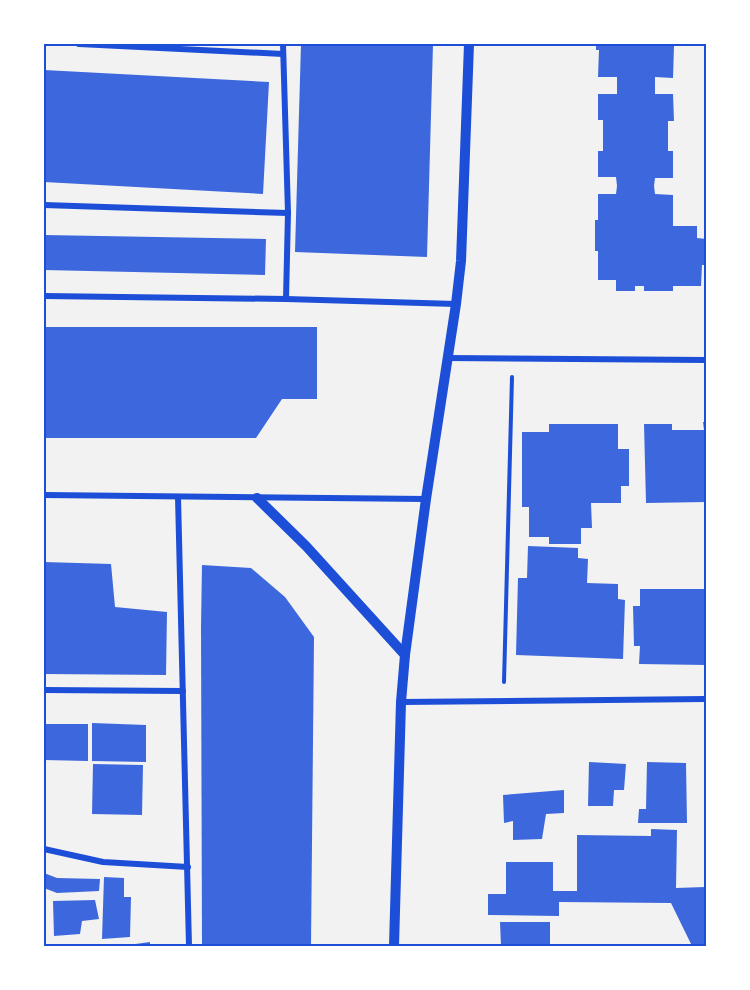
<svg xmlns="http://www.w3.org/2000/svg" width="750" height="990" viewBox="0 0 750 990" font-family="'Exo 2',sans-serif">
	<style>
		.building { fill: #3d67dc }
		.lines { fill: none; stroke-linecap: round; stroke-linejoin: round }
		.path { stroke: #1d4ed8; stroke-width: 4 }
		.minor { stroke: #1d4ed8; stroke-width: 6 }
		.tertiary { stroke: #1d4ed8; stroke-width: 10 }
		.neatline { fill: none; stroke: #1d4ed8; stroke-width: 2 }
	</style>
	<rect width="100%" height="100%" fill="#f2f2f2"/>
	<g class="building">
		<path d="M301 44H433L427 257 295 252Z"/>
		<path d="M596 44H698V46H674L673 78 655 77V94H673L674 121H668V151H673V178H655L654 186 655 194 673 195V226H697V238L706 239V265H702L701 286H673V291H644V286H635V291H616V280H598V251H595V220H598V194H616L617 186 616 177H598V151H603V120H598V94H617V77H598L599 50H596Z"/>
		<path d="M44 70 269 82 263 194 44 182Z"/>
		<path d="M44 235 266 239 265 275 44 270Z"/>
		<path d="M44 327H317V399H282L256 438H44Z"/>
		<path d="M703 422H706V502L646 503 644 424H672V430H704Z"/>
		<path d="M549 424H618V449H629V486H621V503H591L592 528H581V544H549V537H529V507H522V432H549Z"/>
		<path d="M528 546 578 548V558L588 559 587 583 618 584V599L625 600 623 659 516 655 518 578H527Z"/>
		<path d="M44 562 111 564 115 607 167 612 166 675 44 674Z"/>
		<path d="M202 565 251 568 285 597 314 637 311 946H202L201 626Z"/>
		<path d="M640 589H706V665L639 664 640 646H634L633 606H640Z"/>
		<path d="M92 723 146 725V762L92 761Z"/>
		<path d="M44 724H88V761L44 760Z"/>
		<path d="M589 762 626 764 624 790H614L613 806H588Z"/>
		<path d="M647 762 686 763 687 823H638L639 809H646Z"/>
		<path d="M93 764 143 765 142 815 92 814Z"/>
		<path d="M564 790V813L546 814 542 839 513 840V821L504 823 503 795Z"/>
		<path d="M651 829 677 830 676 888 705 887 706 885V946H692L671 903 559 902V916L488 915V894H506V862H553V891H577V835L651 836Z"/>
		<path d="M44 873 57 878 100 879 99 891 57 893 44 888Z"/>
		<path d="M104 877 124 878V897H131L130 937 102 939Z"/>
		<path d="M95 900 99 919 82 921 80 934 54 936 53 901Z"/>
		<path d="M500 922H550V946H501Z"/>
		<path d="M150 942V946H128V945Z"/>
	</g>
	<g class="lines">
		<path class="path" d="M504 682 512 377"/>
		<g class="minor">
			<path d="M79 44 283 54"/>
			<path d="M283 44 288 213 286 299"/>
			<path d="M44 205 288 213"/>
			<path d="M44 296 286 299 456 304"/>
			<path d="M447 358 706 360"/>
			<path d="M44 495 426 499"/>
			<path d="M178 497 189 946"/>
			<path d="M44 690 183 691"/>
			<path d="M401 702 706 699"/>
			<path d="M44 849 103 862 188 867"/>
		</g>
		<g class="tertiary">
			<path d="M257 498 306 546 405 655"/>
			<path d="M394 946 401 702 405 655 426 499 456 304 461 261 469 44"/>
		</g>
	</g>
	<rect width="750" height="990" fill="none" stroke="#ffffff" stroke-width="90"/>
	<rect x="45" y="45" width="660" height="900" class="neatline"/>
</svg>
